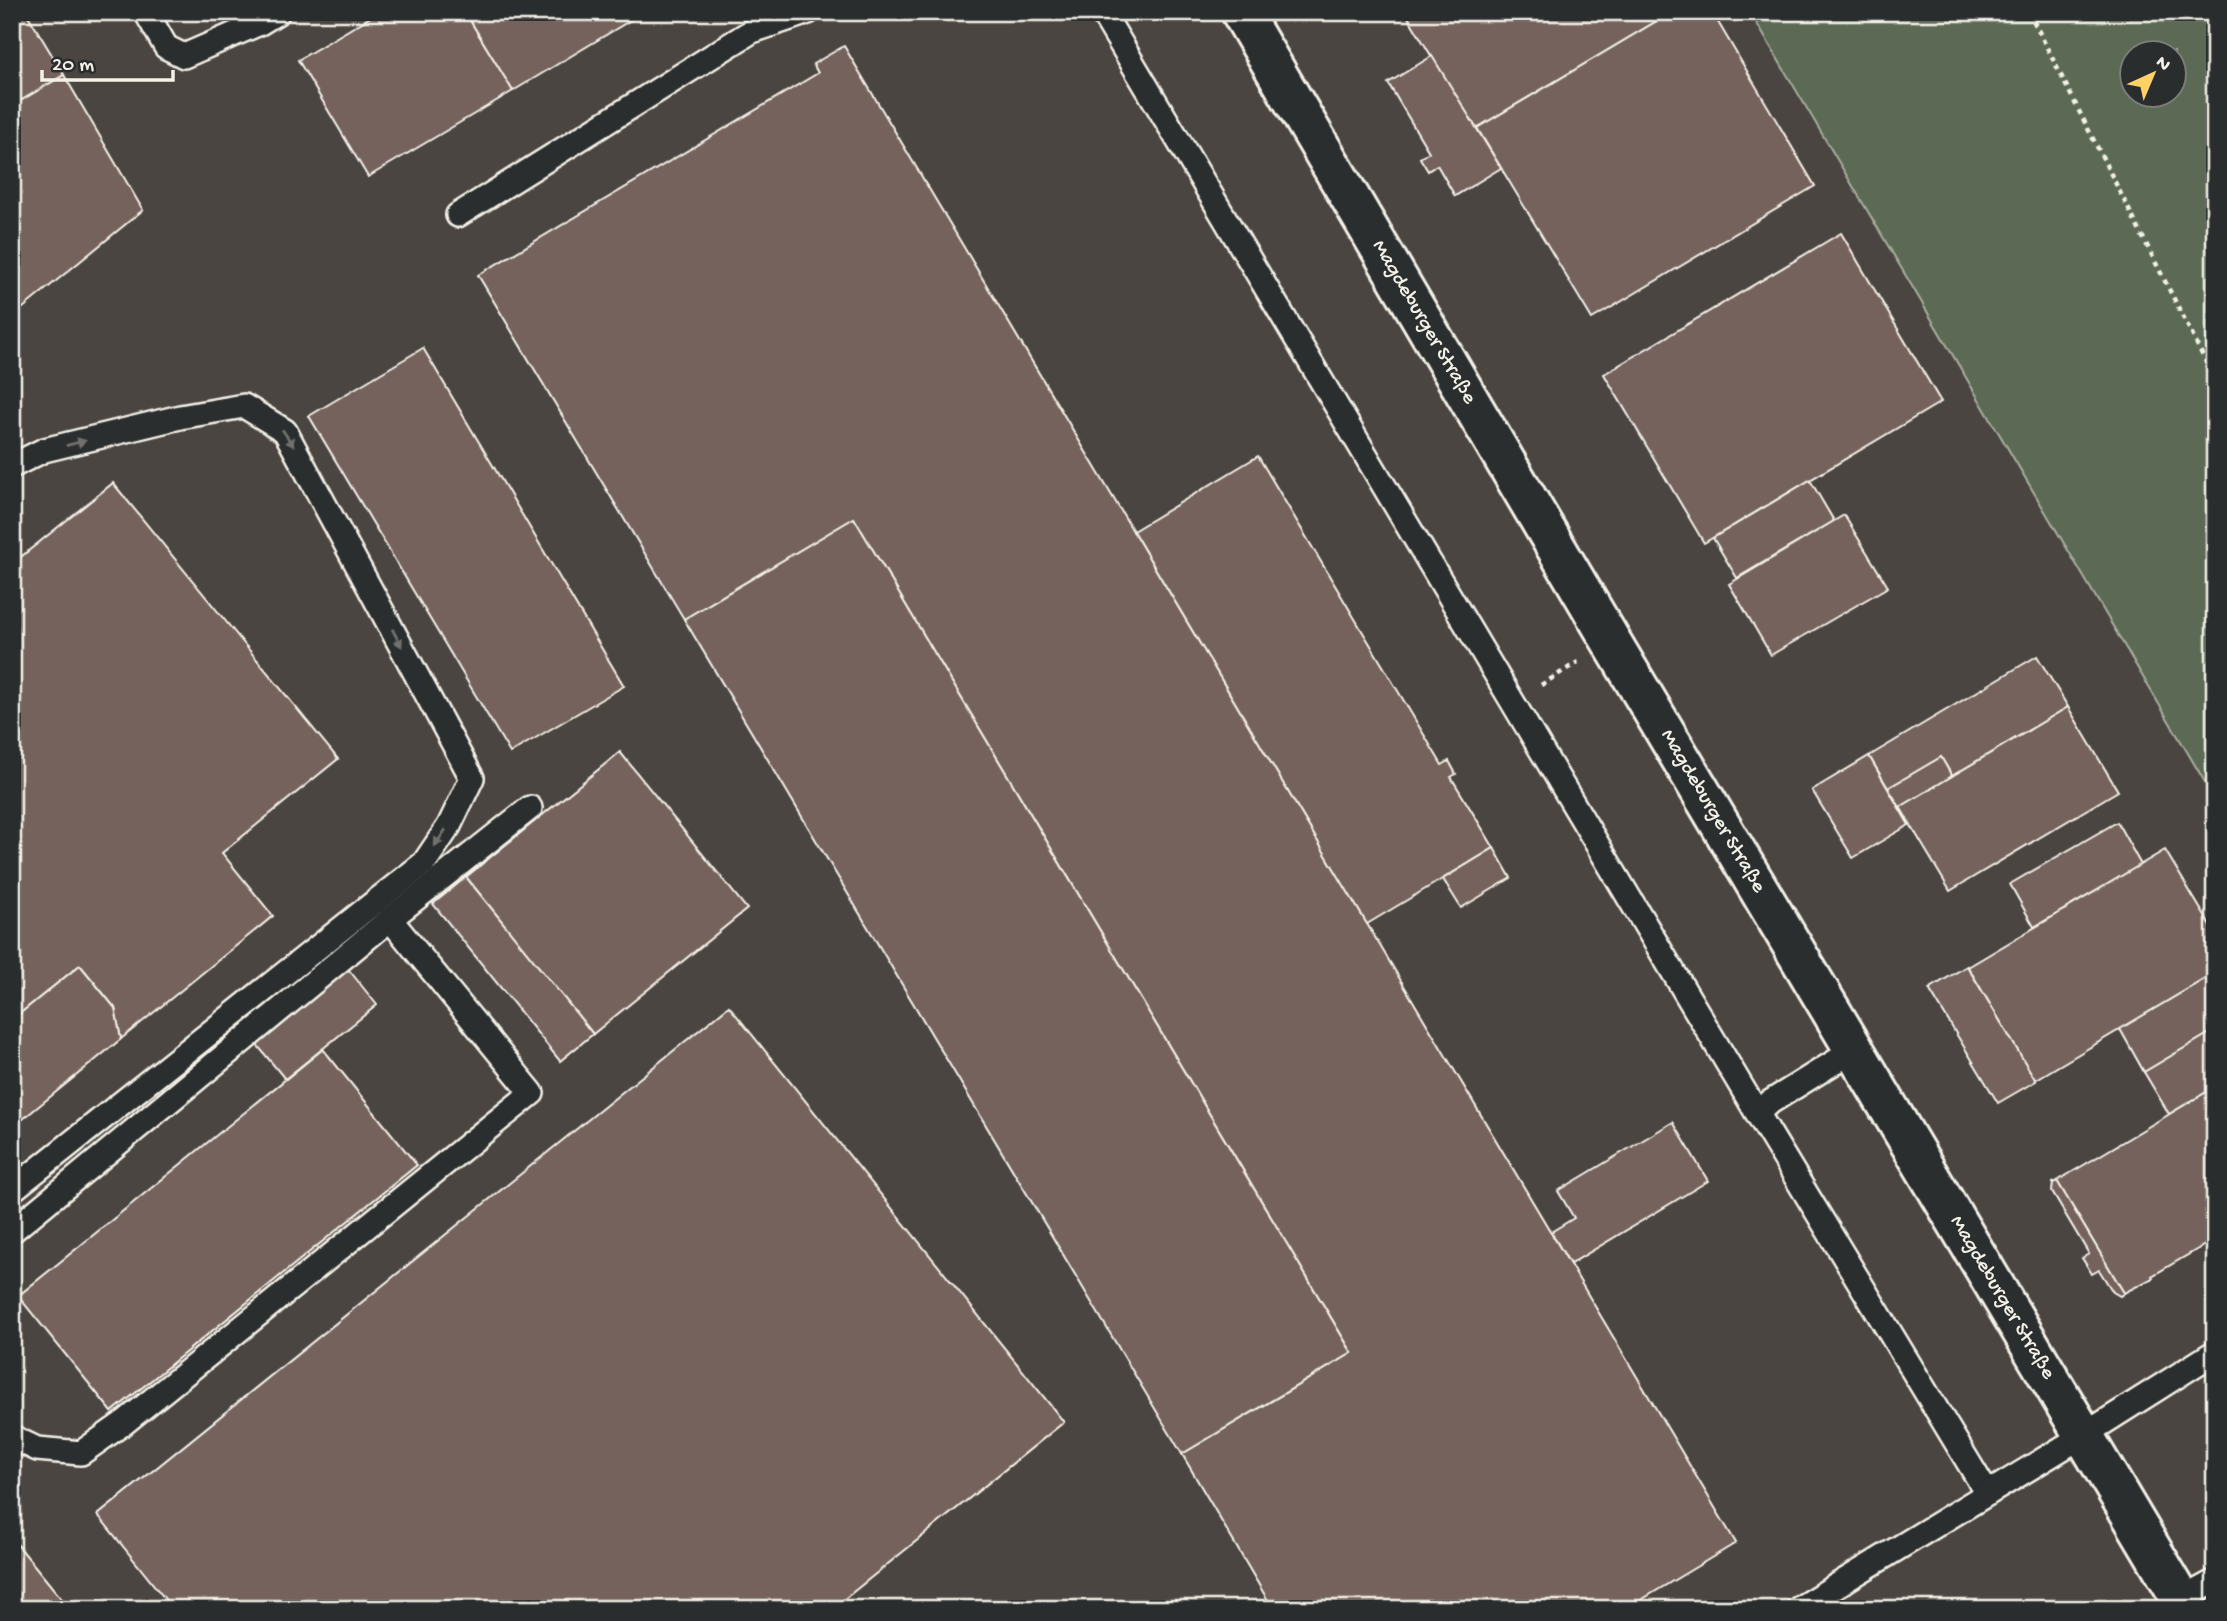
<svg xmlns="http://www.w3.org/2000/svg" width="2227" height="1621" viewBox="0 0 2227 1621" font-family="'Gochi Hand',sans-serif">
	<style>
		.built { fill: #4b4542 }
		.green { fill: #5b6b54; stroke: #a8ae9e; stroke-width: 2; fill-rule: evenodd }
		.building { fill: #74625d; stroke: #f4f1e8; stroke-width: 2 }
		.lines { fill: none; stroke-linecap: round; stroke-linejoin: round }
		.lane-casing { stroke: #f4f1e8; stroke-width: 28 }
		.street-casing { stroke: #f4f1e8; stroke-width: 44 }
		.path { stroke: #f4f1e8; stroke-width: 4.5; stroke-dasharray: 5 5; stroke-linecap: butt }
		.lane { stroke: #2a2d2e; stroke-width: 23 }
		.street { stroke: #2a2d2e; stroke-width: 38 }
		.oneway { fill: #71726f }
		.labels { text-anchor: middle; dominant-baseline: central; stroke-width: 7; stroke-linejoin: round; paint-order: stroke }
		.street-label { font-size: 21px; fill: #f4f1e8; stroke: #2a2d2e }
	</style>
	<rect width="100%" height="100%" fill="#393837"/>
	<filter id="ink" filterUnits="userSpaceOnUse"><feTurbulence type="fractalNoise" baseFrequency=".0143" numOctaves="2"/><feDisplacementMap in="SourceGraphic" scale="14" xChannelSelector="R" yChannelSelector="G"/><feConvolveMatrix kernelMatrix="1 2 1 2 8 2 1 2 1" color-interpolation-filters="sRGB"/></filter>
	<g filter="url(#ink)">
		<path class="built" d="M12 12H1756L2215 795V1609H12Z"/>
		<path class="green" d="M1750 12H2215V799ZM2132 52H2174V94H2132Z"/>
		<g class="building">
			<path d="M12 12H26L64 75 12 106Z"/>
			<path d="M379 12H465L513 91 368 177 298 60Z"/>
			<path d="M465 12H644L513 91Z"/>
			<path d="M1416 12H1672L1475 129 1408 17Z"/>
			<path d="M1672 12H1712L1815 186 1592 319 1477 128Z"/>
			<path d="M844 46 1736 1543 1626 1609H1273L1182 1454 1352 1353 854 518 684 619 478 275 818 73 813 64Z"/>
			<path d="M1432 56 1501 168 1455 196 1437 165 1428 171 1420 158 1429 152 1388 83Z"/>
			<path d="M64 75 143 210 12 317V106Z"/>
			<path d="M1841 233 1941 402 1704 543 1604 374Z"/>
			<path d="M423 348 624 686 510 753 309 416Z"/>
			<path d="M1258 456 1442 765 1449 761 1456 774 1451 777 1494 848 1367 924 1133 531Z"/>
			<path d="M1810 480 1834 521 1737 578 1713 538Z"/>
			<path d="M113 483 338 759 222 853 273 916 121 1039 115 1008 80 965 12 1020V564Z"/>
			<path d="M1844 515 1888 587 1771 655 1729 584Z"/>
			<path d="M854 518 1352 1353 1182 1454 684 619Z"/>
			<path d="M2037 656 2068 707 1952 776 1941 757 1888 788 1869 756Z"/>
			<path d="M2068 707 2118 791 1950 891 1900 807Z"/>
			<path d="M620 752 747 909 593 1034 466 877Z"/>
			<path d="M1869 756 1909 825 1853 858 1812 790Z"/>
			<path d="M1941 757 1952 776 1900 807 1888 788Z"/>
			<path d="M2117 822 2141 865 2034 927 2010 884Z"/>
			<path d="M1494 848 1511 878 1461 908 1443 879Z"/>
			<path d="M2165 850 2215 933V973L2035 1080 1968 967Z"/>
			<path d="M466 877 593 1034 560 1061 433 904Z"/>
			<path d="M80 965 115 1008 121 1039 12 1128V1020Z"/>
			<path d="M345 965 377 1005 285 1079 253 1040Z"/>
			<path d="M1967 966 2036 1081 1998 1103 1929 989Z"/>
			<path d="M2215 973V1030L2144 1072 2120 1029Z"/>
			<path d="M729 1006 1064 1422 832 1609H173L98 1515Z"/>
			<path d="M2215 1030V1087L2169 1114 2144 1072Z"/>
			<path d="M323 1049 417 1165 112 1412 18 1296Z"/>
			<path d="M2215 1087V1239L2152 1276 2153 1278 2124 1293 2057 1181Z"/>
			<path d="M1673 1122 1708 1181 1570 1264 1551 1232 1574 1218 1558 1191Z"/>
			<path d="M2057 1181 2124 1293 2120 1296 2113 1292 2099 1270 2092 1274 2082 1258 2089 1254 2052 1192 2053 1183Z"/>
			<path d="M12 1538 70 1609H12Z"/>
		</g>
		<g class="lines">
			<defs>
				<g id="lane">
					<path d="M146 12 166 47 184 56 260 23 278 12"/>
					<path d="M1102 12 1756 1111 1987 1493"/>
					<path d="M458 215 752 31 808 12"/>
					<path d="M12 466 44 450 180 417 244 406 285 431 472 778 449 826 424 863 12 1190"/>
					<path d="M390 919 530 808"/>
					<path d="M1756 1111 1854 1050"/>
					<path d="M12 1231 390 919 532 1093 125 1422 81 1453 37 1449 12 1437"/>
					<path d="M2182 1599 2215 1581"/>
					<path d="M1798 1609 2084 1435 2215 1352"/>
				</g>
				<g id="street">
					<path id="s1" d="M1241 12 1611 641 2187 1609"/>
				</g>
			</defs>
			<use href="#lane" class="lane-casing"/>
			<use href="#street" class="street-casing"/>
			<g class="path">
				<path d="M2029 12 2215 380"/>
				<path d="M1541 685 1578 662"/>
			</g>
			<use href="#lane" class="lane"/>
			<use href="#street" class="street"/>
		</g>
		<defs><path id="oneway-solid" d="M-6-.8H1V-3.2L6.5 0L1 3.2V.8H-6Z" transform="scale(1.75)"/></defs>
		<g class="oneway">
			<use href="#oneway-solid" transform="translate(288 438) rotate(56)"/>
			<use href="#oneway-solid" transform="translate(76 443) rotate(-14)"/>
			<use href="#oneway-solid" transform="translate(397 638) rotate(62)"/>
			<use href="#oneway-solid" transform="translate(440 838) rotate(124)"/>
		</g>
	</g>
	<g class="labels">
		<g class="street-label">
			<text stroke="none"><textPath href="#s1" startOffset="360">Magdeburger Straße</textPath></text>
			<text stroke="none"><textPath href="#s1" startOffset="928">Magdeburger Straße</textPath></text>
			<text stroke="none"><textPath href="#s1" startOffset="1494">Magdeburger Straße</textPath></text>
		</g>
	</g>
	<rect width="2227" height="1621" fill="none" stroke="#2a2d2e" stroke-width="42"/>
	<rect x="21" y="21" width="2185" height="1579" fill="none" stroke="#f4f1e8" stroke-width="2.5" filter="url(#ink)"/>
	<g transform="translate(2153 74) rotate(44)"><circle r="33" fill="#2a2d2e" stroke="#7b7b78" stroke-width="2"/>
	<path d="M0-5L12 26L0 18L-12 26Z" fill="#ffd166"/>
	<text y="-10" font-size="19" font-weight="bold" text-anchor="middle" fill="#f4f1e8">N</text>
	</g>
	<path d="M42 70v10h131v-10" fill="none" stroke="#f4f1e8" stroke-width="3.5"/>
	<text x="52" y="70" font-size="21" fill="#f4f1e8" stroke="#2a2d2e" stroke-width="5" paint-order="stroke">20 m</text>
</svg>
